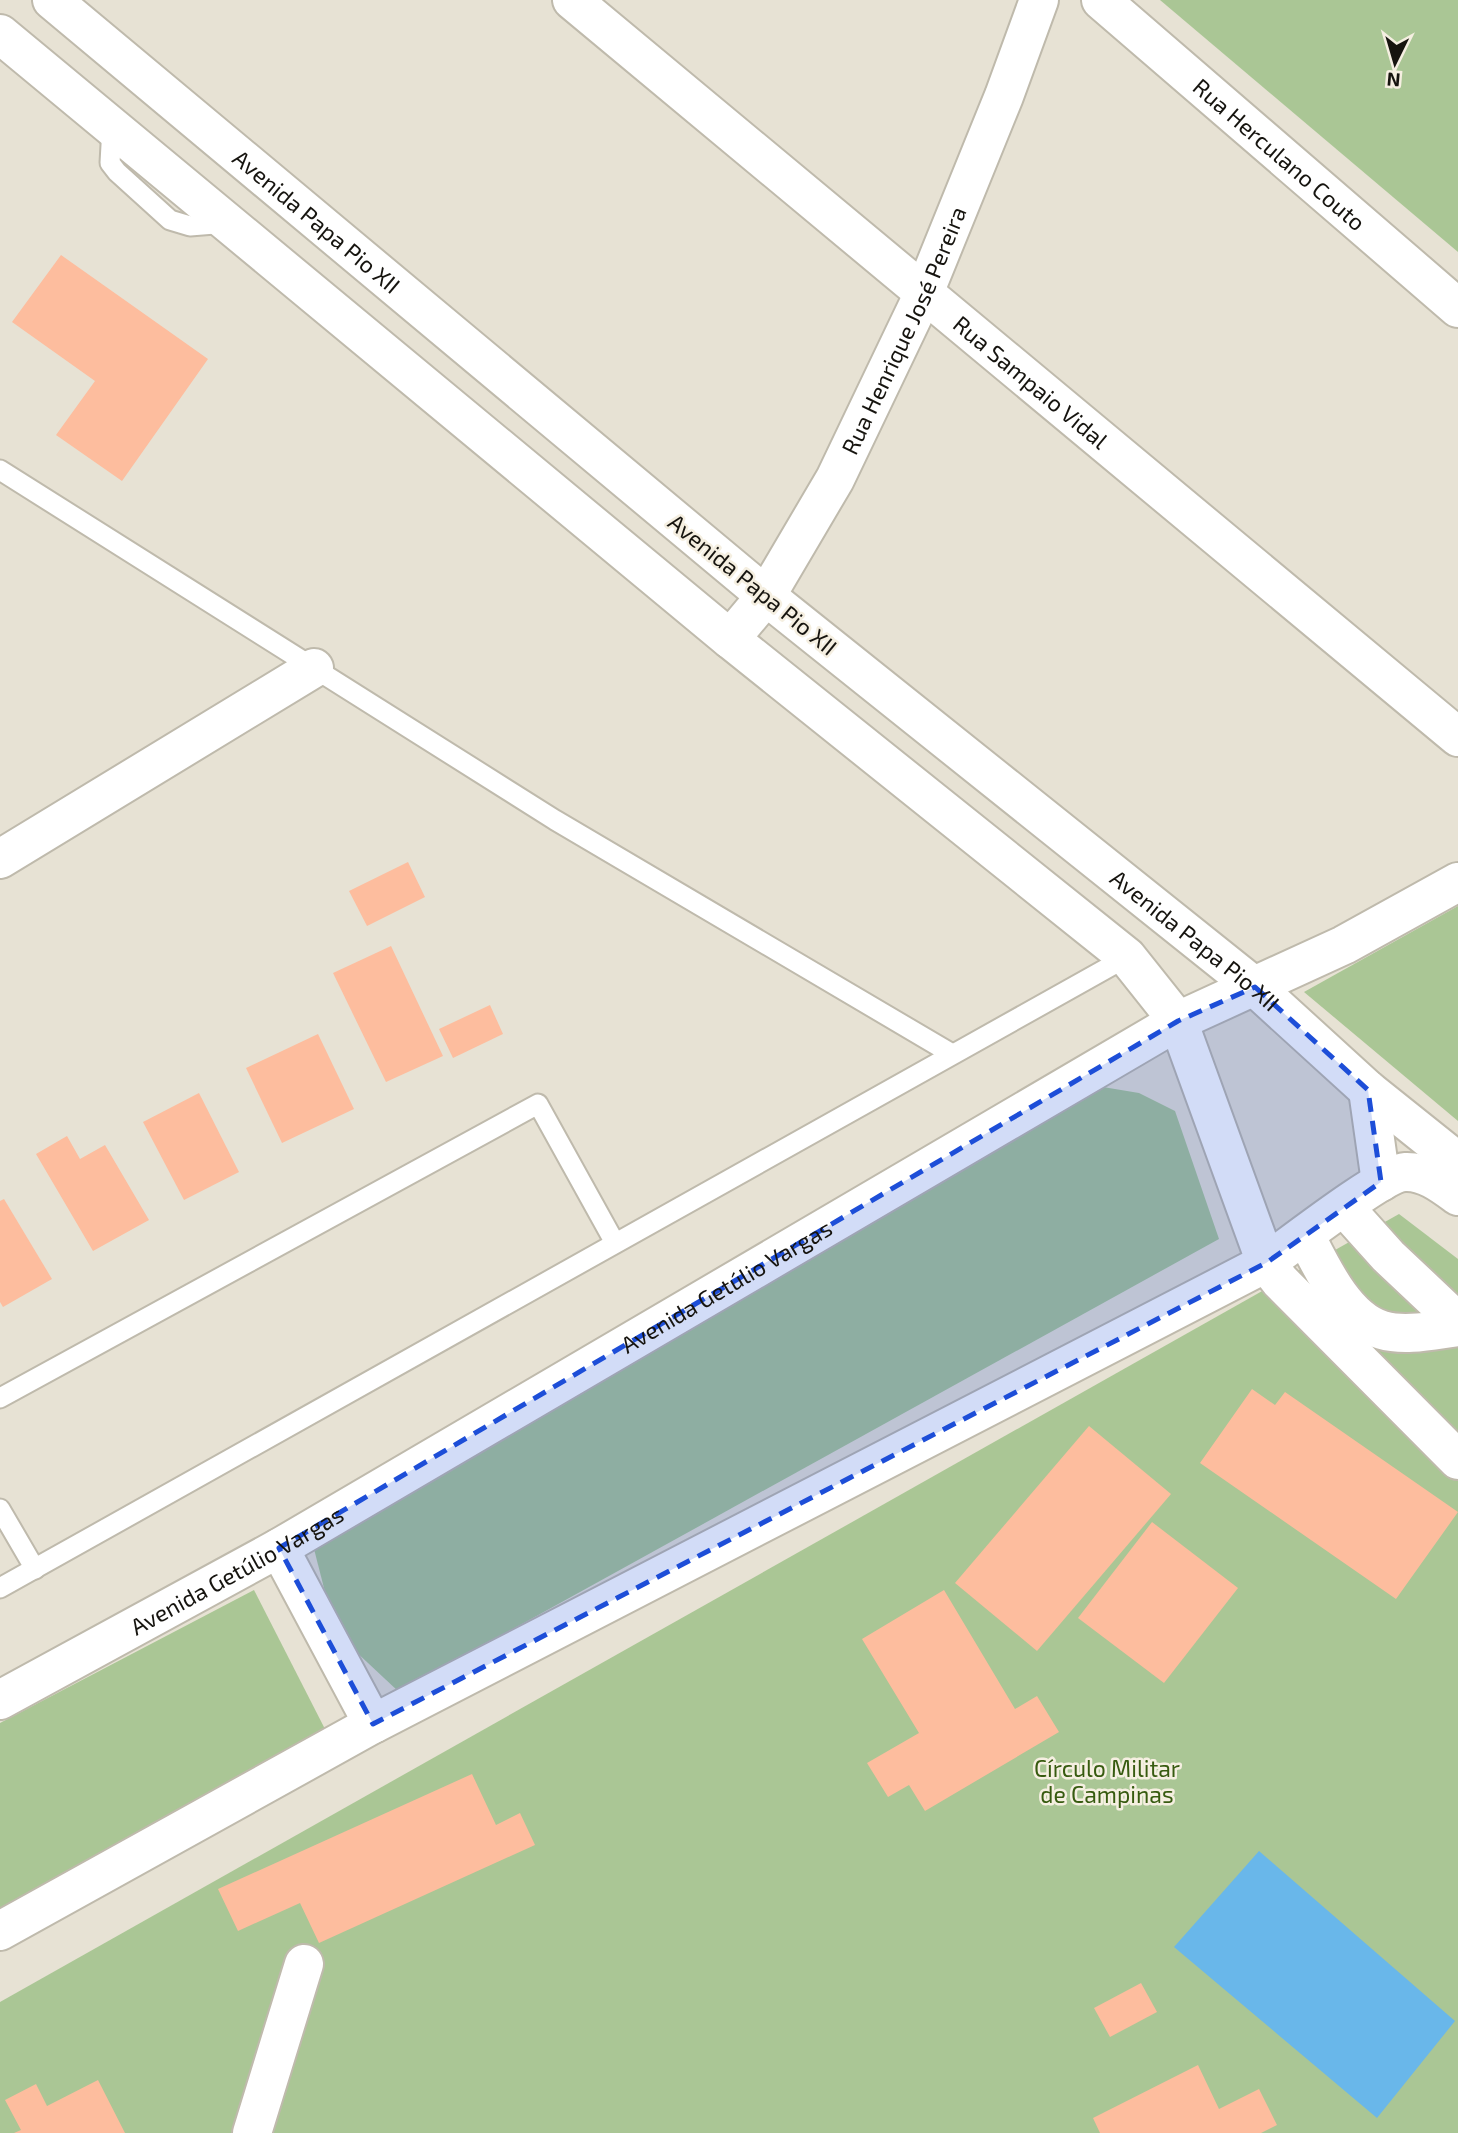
<svg xmlns="http://www.w3.org/2000/svg" width="1458" height="2133" viewBox="0 0 1458 2133" font-family="'Exo 2',sans-serif">
	<style>
		.green { fill: #aac695 }
		.water { fill: #69b7ea }
		.building { fill: #fdbd9e }
		.lines { fill: none; stroke-linecap: round; stroke-linejoin: round }
		.service-casing { stroke: #bfbaac; stroke-width: 23 }
		.minor-casing { stroke: #bfbaac; stroke-width: 42 }
		.tertiary-casing { stroke: #bfbaac; stroke-width: 42 }
		.service { stroke: #fff; stroke-width: 19 }
		.minor { stroke: #fff; stroke-width: 38 }
		.tertiary { stroke: #fff; stroke-width: 38 }
		.marked { fill: #1d4ed8; fill-opacity: 0.2; stroke: #1d4ed8; stroke-width: 5; stroke-dasharray: 14 9; stroke-linejoin: round }
		.labels { text-anchor: middle; dominant-baseline: central; stroke-width: 5; stroke-linejoin: round; paint-order: stroke }
		.street-label { font-size: 23px; fill: #16140f; stroke: #f5efe1 }
		.park-label { font-size: 23px; fill: #375b10; stroke: #f5efe1 }
	</style>
	<rect width="100%" height="100%" fill="#e7e2d4"/>
	<g class="green">
		<path d="M1160 0H1458V252Z"/>
		<path d="M1458 906V1121L1304 992Z"/>
		<path d="M1103 1087 1139 1093 1175 1111 1219 1239 399 1692 353 1649 326 1596 313 1545Z"/>
		<path d="M1399 1214 1458 1259V2133H0V2002Z"/>
		<path d="M254 1590 327 1733 0 1911V1723Z"/>
	</g>
	<path class="water" d="M1259 1851 1455 2021 1377 2118 1174 1947Z"/>
	<g class="building">
		<path d="M61 255 208 359 122 481 56 435 95 381 12 322Z"/>
		<path d="M408 862 425 897 367 926 349 891Z"/>
		<path d="M391 946 443 1056 386 1082 333 973Z"/>
		<path d="M490 1005 503 1034 453 1058 439 1029Z"/>
		<path d="M318 1034 354 1109 282 1143 246 1068Z"/>
		<path d="M199 1093 239 1172 184 1200 143 1122Z"/>
		<path d="M67 1136 80 1159 105 1145 149 1220 93 1251 36 1154Z"/>
		<path d="M4 1199 52 1279 3 1307 0 1302V1201Z"/>
		<path d="M1252 1389 1275 1405 1285 1392 1458 1512 1396 1599 1200 1463Z"/>
		<path d="M1089 1426 1171 1494 1037 1651 955 1583Z"/>
		<path d="M1152 1522 1238 1588 1164 1683 1078 1618Z"/>
		<path d="M944 1590 1015 1709 1037 1696 1059 1732 925 1811 909 1785 888 1797 867 1763 919 1733 862 1639Z"/>
		<path d="M472 1774 496 1825 520 1813 535 1845 319 1943 300 1903 238 1931 218 1889Z"/>
		<path d="M1141 1983 1157 2012 1110 2037 1094 2008Z"/>
		<path d="M1198 2065 1219 2109 1259 2089 1277 2125 1261 2133H1100L1093 2118Z"/>
		<path d="M98 2080 125 2133H14L21 2130 5 2100 36 2084 47 2106Z"/>
	</g>
	<g class="lines">
		<defs>
			<g id="service">
				<path d="M112 127 110 163 117 172 170 220 190 226 227 223"/>
				<path d="M0 470 555 820 952 1054"/>
				<path d="M0 1398 538 1104 615 1243"/>
				<path d="M0 1509 35 1569"/>
				<path d="M0 1588 1127 957"/>
			</g>
			<g id="minor">
				<path id="s1" d="M572 0 1458 737"/>
				<path id="s2" d="M1101 0 1458 308"/>
				<path id="s3" d="M766 596 1255 987 1368 1090 1458 1162"/>
				<path d="M730 639 1127 957 1178 1021 1266 1263 1280 1281 1458 1460"/>
				<path d="M0 859 314 668"/>
				<path d="M1368 1090 1381 1182"/>
				<path d="M1344 1207 1388 1256 1458 1322"/>
				<path d="M1305 1235C1322 1268 1345 1319 1382 1330 1406 1337 1434 1330 1458 1327"/>
				<path d="M279 1548 373 1724"/>
				<path id="s4" d="M0 1700 279 1548 1178 1021 1344 945 1458 882"/>
				<path d="M0 1931 373 1724 1266 1263C1290 1246 1383 1173 1405 1172 1425 1171 1443 1185 1458 1196"/>
				<path d="M252 2133 304 1964"/>
			</g>
			<g id="tertiary">
				<path id="s5" d="M52 0 766 596"/>
				<path id="s6" d="M0 34 730 639 766 596 835 479 924 293 1004 96 1039 0"/>
			</g>
		</defs>
		<use href="#service" class="service-casing"/>
		<use href="#minor" class="minor-casing"/>
		<use href="#tertiary" class="tertiary-casing"/>
		<use href="#service" class="service"/>
		<use href="#minor" class="minor"/>
		<use href="#tertiary" class="tertiary"/>
	</g>
	<path class="marked" d="M1255 987 1368 1090 1381 1182 1266 1263 373 1724 279 1548 1178 1021Z"/>
	<g class="labels">
		<g class="street-label">
			<text stroke="none"><textPath href="#s2" startOffset="236">Rua Herculano Couto</textPath></text>
			<text stroke="none"><textPath href="#s5" startOffset="345">Avenida Papa Pio XII</textPath></text>
			<text stroke="none"><textPath href="#s6" startOffset="1304">Rua Henrique José Pereira</textPath></text>
			<text stroke="none"><textPath href="#s1" startOffset="597">Rua Sampaio Vidal</textPath></text>
			<text transform="translate(753 584) rotate(39)">Avenida Papa Pio XII</text>
			<text stroke="none"><textPath href="#s3" startOffset="550">Avenida Papa Pio XII</textPath></text>
			<text stroke="none"><textPath href="#s4" startOffset="836">Avenida Getúlio Vargas</textPath></text>
			<text stroke="none"><textPath href="#s4" startOffset="270">Avenida Getúlio Vargas</textPath></text>
		</g>
		<g class="park-label">
			<text x="1107" y="1768">Círculo Militar<tspan x="1107" dy="26">de Campinas</tspan></text>
		</g>
	</g>
	<g transform="translate(1395 63) rotate(185)" stroke="#f5efe1" stroke-width="5" paint-order="stroke">
	<path d="M0-5L12 26L0 18L-12 26Z" fill="#16140f"/>
	<text y="-10" font-size="19" font-weight="bold" text-anchor="middle" fill="#16140f">N</text>
	</g>
</svg>
